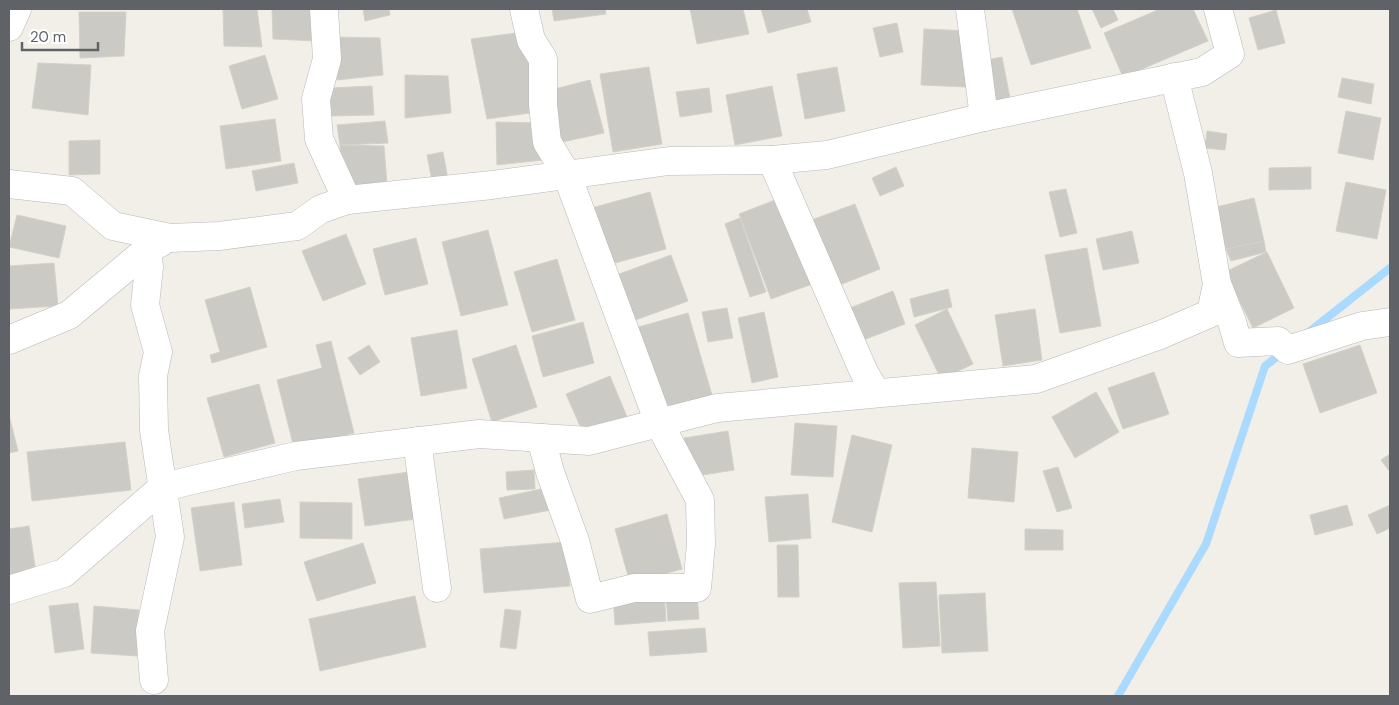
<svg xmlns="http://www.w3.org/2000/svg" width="1399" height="705" viewBox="0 0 1399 705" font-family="'DM Sans',sans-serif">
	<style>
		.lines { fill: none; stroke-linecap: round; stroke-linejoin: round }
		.stream { stroke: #aadaff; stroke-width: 8 }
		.building { fill: #cccac5; stroke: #d6d1c6 }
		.minor-casing { stroke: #b5b8bc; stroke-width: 29 }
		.minor { stroke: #fff; stroke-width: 28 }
	</style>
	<rect width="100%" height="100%" fill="#f1efe8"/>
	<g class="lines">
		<g class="stream">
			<path d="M1309 332 1390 268"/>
			<path d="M1118 696 1206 544 1265 366 1282 353"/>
		</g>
	</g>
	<g class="building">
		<path d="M223 9H257L262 47 224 46Z"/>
		<path d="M272 9H313L317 41 273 39Z"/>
		<path d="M363 9H389L390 15 365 21Z"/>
		<path d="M552 9H605L606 14 554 21Z"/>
		<path d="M690 9H743L749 34 697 44Z"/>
		<path d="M761 9H807L811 22 768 33Z"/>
		<path d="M1012 9H1077L1091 48 1031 65Z"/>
		<path d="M1092 9H1113L1118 20 1101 28Z"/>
		<path d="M1160 9H1193L1208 41 1123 77 1104 33Z"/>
		<path d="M1276 10 1285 43 1258 50 1249 18Z"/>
		<path d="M79 12H126L124 56 80 58Z"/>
		<path d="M897 23 903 52 880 57 873 28Z"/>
		<path d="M924 29 970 31 967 87 921 85Z"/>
		<path d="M524 32 537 112 487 119 471 39Z"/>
		<path d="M336 37 380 38 383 75 337 80Z"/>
		<path d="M265 55 278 99 242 109 229 66Z"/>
		<path d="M1002 57 1010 98 989 102 982 61Z"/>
		<path d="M38 63 91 65 88 115 32 108Z"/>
		<path d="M649 67 662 144 613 152 600 74Z"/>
		<path d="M837 67 845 111 805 119 797 74Z"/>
		<path d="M405 75 448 76 451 113 405 118Z"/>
		<path d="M1342 78 1374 84 1371 104 1338 97Z"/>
		<path d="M590 80 604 133 553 144 539 93Z"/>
		<path d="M372 86 374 115 331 116 330 88Z"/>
		<path d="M772 86 782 136 735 145 726 95Z"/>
		<path d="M709 88 712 112 680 117 676 92Z"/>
		<path d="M1346 111 1381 118 1373 160 1338 153Z"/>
		<path d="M275 119 281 161 226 169 220 126Z"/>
		<path d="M385 121 388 143 340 145 337 125Z"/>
		<path d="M496 122 540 123 543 160 497 165Z"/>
		<path d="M1207 131 1227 134 1225 150 1205 148Z"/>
		<path d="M100 140V174L69 175V141Z"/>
		<path d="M340 145 384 146 387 184 341 188Z"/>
		<path d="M443 152 449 185 433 186 427 155Z"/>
		<path d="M294 163 298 183 256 191 252 171Z"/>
		<path d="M896 167 904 186 880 196 872 178Z"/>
		<path d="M1311 167V189L1269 190V168Z"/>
		<path d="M1346 182 1386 190 1377 239 1336 231Z"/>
		<path d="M1066 189 1077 233 1060 237 1049 192Z"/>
		<path d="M650 192 666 249 604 266 588 209Z"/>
		<path d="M783 197 815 283 771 299 739 214Z"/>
		<path d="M1254 198 1264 241 1226 249 1216 207Z"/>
		<path d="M855 204 880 269 832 288 806 222Z"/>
		<path d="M17 215 66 226 59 258 9 247Z"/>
		<path d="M740 218 766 292 750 297 725 224Z"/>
		<path d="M488 230 508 305 461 316 442 242Z"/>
		<path d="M1132 231 1139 263 1103 270 1096 239Z"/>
		<path d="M346 234 366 284 323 301 302 251Z"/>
		<path d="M416 238 428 284 385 295 373 249Z"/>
		<path d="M1264 241 1266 252 1231 261 1226 249Z"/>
		<path d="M1087 248 1101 326 1060 333 1045 255Z"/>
		<path d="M1267 252 1294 308 1253 328 1225 272Z"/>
		<path d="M671 255 688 301 627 323 611 277Z"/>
		<path d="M557 259 575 320 532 332 514 272Z"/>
		<path d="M54 263 58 306 9 309V266Z"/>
		<path d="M250 287 267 347 212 363 210 355 220 352 205 300Z"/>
		<path d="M948 289 952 307 914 317 910 299Z"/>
		<path d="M893 291 905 324 858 342 845 310Z"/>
		<path d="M727 308 733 338 708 342 702 312Z"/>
		<path d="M947 309 973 364 941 379 915 325Z"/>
		<path d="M1035 309 1042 360 1003 366 995 315Z"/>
		<path d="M764 312 778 377 752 383 738 318Z"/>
		<path d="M688 313 712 395 658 410 635 328Z"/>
		<path d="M583 322 594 363 543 377 532 336Z"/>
		<path d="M457 330 467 388 421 396 411 338Z"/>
		<path d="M331 341 354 433 294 448 277 380 322 368 316 345Z"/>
		<path d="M369 345 380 362 360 375 348 358Z"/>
		<path d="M516 345 537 407 492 422 472 359Z"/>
		<path d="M1360 345 1377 393 1320 413 1303 364Z"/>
		<path d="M1154 372 1169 414 1123 429 1108 388Z"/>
		<path d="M610 376 627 417 584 435 566 394Z"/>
		<path d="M259 384 275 443 224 457 207 398Z"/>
		<path d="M1096 392 1119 432 1075 458 1052 417Z"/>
		<path d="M9 415 18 451 9 453Z"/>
		<path d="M795 423 837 426 833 477 791 475Z"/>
		<path d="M728 431 734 470 690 477 684 438Z"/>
		<path d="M852 435 892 445 872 532 832 522Z"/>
		<path d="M125 442 131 490 32 501 27 452Z"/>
		<path d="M972 448 1018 452 1014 502 968 498Z"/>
		<path d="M1390 454V472L1381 460Z"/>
		<path d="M1058 467 1072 508 1057 512 1043 471Z"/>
		<path d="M534 470 535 489 507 490 506 472Z"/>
		<path d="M409 472 416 519 365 526 358 479Z"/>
		<path d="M546 488 551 510 504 519 499 498Z"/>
		<path d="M808 494 811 538 769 542 765 497Z"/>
		<path d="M280 499 284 522 245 528 242 504Z"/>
		<path d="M234 502 242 565 200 571 191 508Z"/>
		<path d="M300 502 352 503V539L300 538Z"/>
		<path d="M1347 505 1353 525 1315 535 1310 515Z"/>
		<path d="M1390 505V528L1377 534 1368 515Z"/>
		<path d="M667 514 682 569 630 583 615 529Z"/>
		<path d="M29 526 36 573 9 576V529Z"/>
		<path d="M1025 529 1063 530V550H1025Z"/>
		<path d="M566 542 570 586 484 593 480 549Z"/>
		<path d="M363 543 376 583 317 601 304 562Z"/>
		<path d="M777 545H798L799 597H778Z"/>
		<path d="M936 582 940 646 903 648 899 583Z"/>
		<path d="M664 591 666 621 615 625 613 595Z"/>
		<path d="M985 593 988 651 942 653 939 595Z"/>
		<path d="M697 595 699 619 668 621 666 597Z"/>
		<path d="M415 596 426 647 320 671 309 619Z"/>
		<path d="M78 603 84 649 55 653 49 606Z"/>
		<path d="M94 606 139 610 137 656 91 653Z"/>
		<path d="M505 609 521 611 516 649 500 647Z"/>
		<path d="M705 628 707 652 650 656 648 632Z"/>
	</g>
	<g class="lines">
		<defs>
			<g id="minor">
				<path d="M324 9 327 59 316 99 319 139 347 200"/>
				<path d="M524 9 531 40 543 59V105L547 142 567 175 659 423 700 500 701 544 697 588H634L590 599 575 541 550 472 541 438"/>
				<path d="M970 9 984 117"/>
				<path d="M9 27 17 9"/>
				<path d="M772 160 863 370 875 392"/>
				<path d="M9 184 72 191 113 226 170 238 219 236 297 226 321 209 347 200 492 185 669 161 772 160 827 155 984 117 1202 72 1230 54 1218 9"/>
				<path d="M147 250 149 267 145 305 158 352 153 376 154 430 170 537 150 631 154 680"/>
				<path d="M1217 284 1232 322 1238 343 1278 341 1288 350 1362 326 1390 322"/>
				<path d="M9 340 69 315 147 250 160 243"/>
				<path d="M417 441 437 588"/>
				<path d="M9 590 64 573 163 487 296 456 479 434 589 441 717 408 1036 379 1160 335 1211 313 1217 284 1198 173 1174 77"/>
			</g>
		</defs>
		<use href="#minor" class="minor-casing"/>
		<use href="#minor" class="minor"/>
	</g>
	<rect width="1399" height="705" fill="none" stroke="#5f6368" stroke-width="20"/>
	<path d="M22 42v8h76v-8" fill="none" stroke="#5f6368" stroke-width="2.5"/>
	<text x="30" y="42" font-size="15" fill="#5f6368" stroke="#ffffff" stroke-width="4" paint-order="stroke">20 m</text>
</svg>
